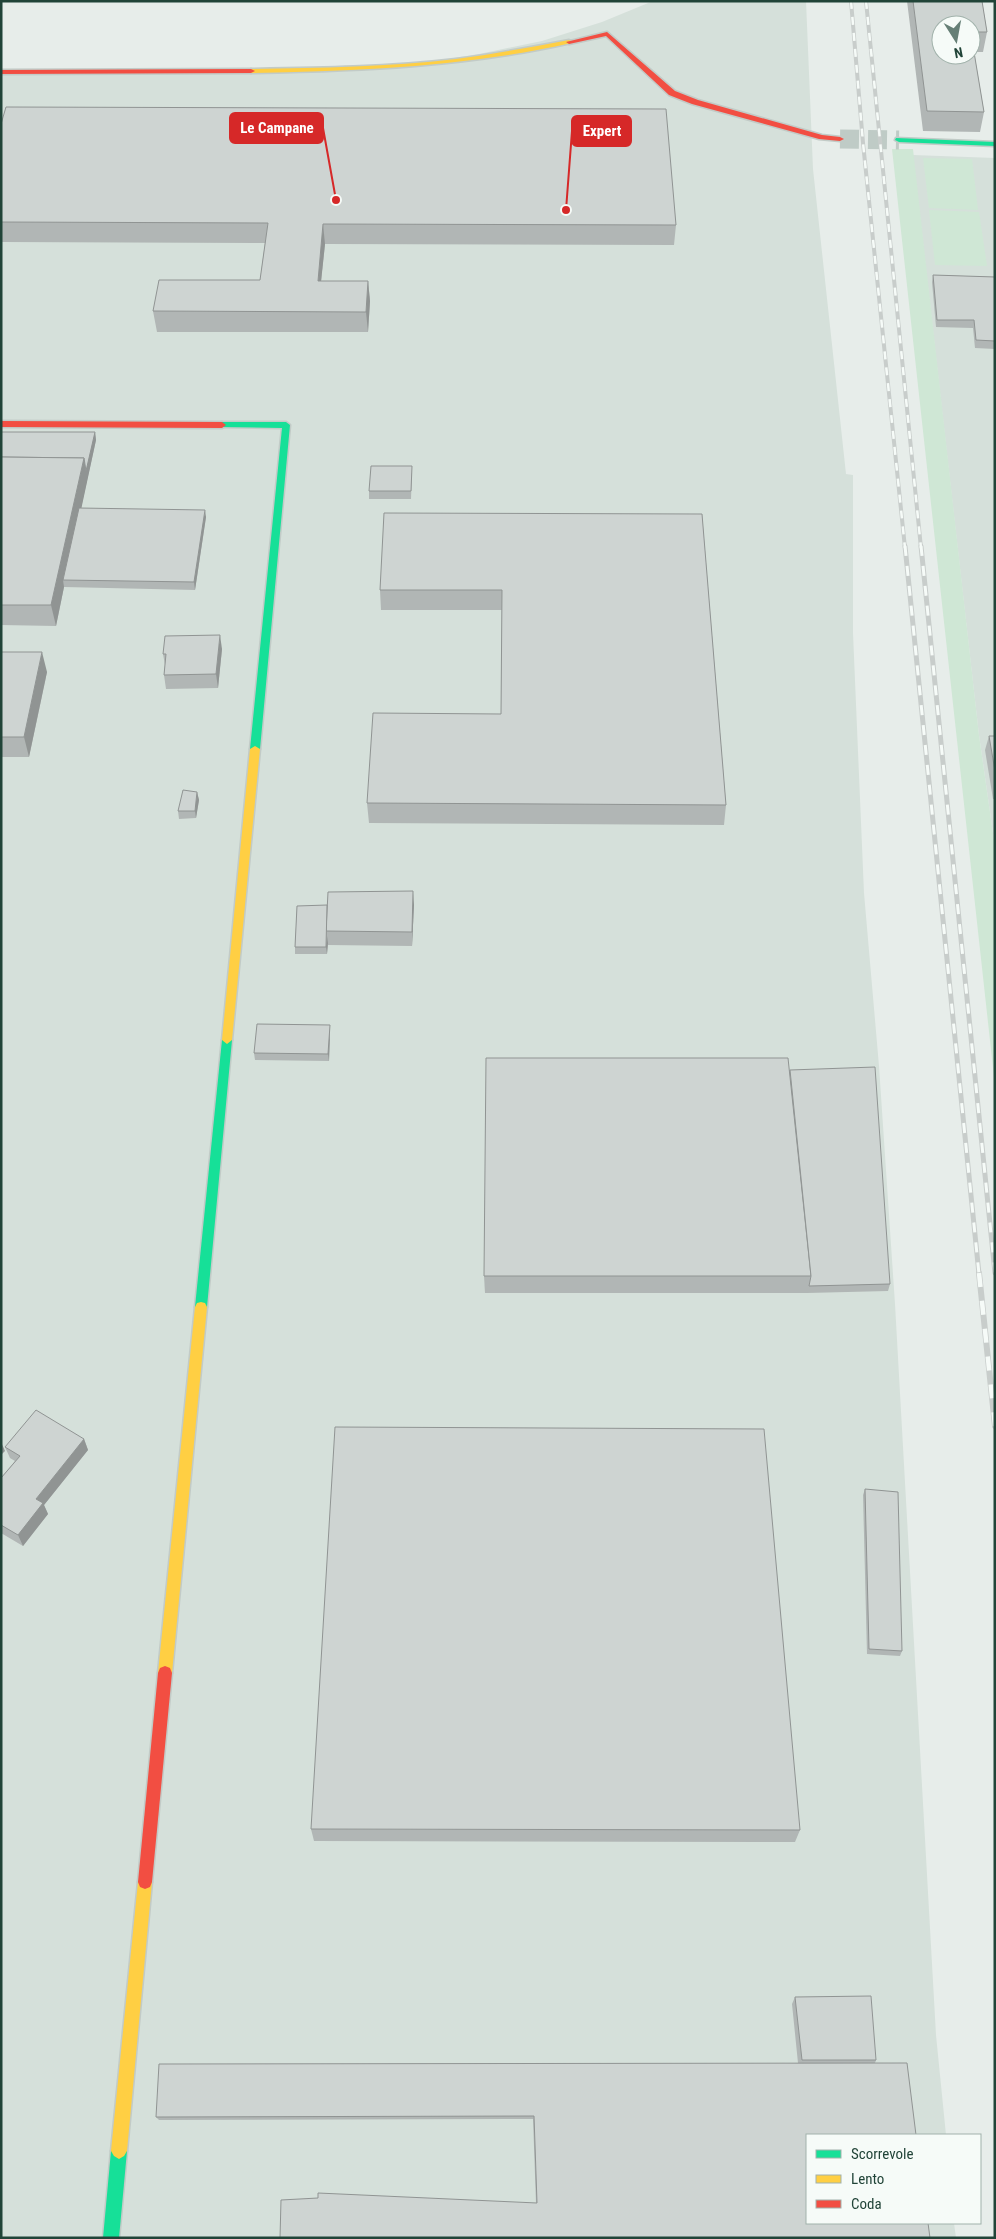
<svg xmlns="http://www.w3.org/2000/svg" width="996" height="2239" viewBox="0 0 996 2239" font-family="'Roboto Condensed',sans-serif">
	<style>
		.built { fill: #d5e0da }
		.green { fill: #cfe7d5 }
		.lines { fill: none; stroke-linecap: round; stroke-linejoin: round }
		.secondary-tunnel { stroke: #bfcbc6; stroke-width: 19; stroke-dasharray: 19 9; stroke-linecap: butt }
		.fast-casing { stroke: #c2cbc7; stroke-width: 3 }
		.slow-casing { stroke: #c2cbc7; stroke-width: 3 }
		.jam-casing { stroke: #c2cbc7; stroke-width: 3 }
		.fast { fill: #16e098; fill-rule: evenodd }
		.slow { fill: #ffcf43; fill-rule: evenodd }
		.jam { fill: #f24e42; fill-rule: evenodd }
		.rail-far2-casing { stroke: #c8cdcb; stroke-width: 4 }
		.rail-far1-casing { stroke: #c8cdcb; stroke-width: 5 }
		.rail-casing { stroke: #c8cdcb; stroke-width: 6 }
		.rail-far2 { stroke: #f6fbf8; stroke-width: 2.5; stroke-dasharray: 8; stroke-linecap: butt }
		.rail-far1 { stroke: #f6fbf8; stroke-width: 3; stroke-dasharray: 10; stroke-linecap: butt }
		.rail { stroke: #f6fbf8; stroke-width: 4.5; stroke-dasharray: 14; stroke-linecap: butt }
		.wall { fill: #b1b6b5 }
		.shaded-wall { fill: #909493 }
		.building { fill: #ced4d2; stroke: #909493 }
		.leader { fill: none; stroke: #d62828; stroke-width: 2 }
		.callout-dot { fill: #d62828; stroke: #f6fbf8; stroke-width: 2 }
		.callout { fill: #d62828; stroke: #d62828; stroke-width: 2 }
		.callout-label { font-size: 15px; text-anchor: middle; font-weight: bold; fill: #fff }
	</style>
	<rect width="100%" height="100%" fill="#e7edea"/>
	<g class="built">
		<path d="M653 1H806L813 169 846 474 853 475V633L864 893 879 1066 895 1304 936 2035 946 2135H807V2223H954L956 2238H1V69H300L422 63 479 54 542 41 602 22Z"/>
		<path d="M913 155 995 158V847L979 735Z"/>
	</g>
	<g class="green">
		<path d="M892 149H913L979 735 995 847V1086Z"/>
		<path d="M923 158 972 159 978 210 929 208Z"/>
		<path d="M929 210 979 212 987 266 935 265Z"/>
	</g>
	<g class="lines">
		<path class="secondary-tunnel" d="M840 139 899 140"/>
		<defs>
			<g id="fast">
				<path d="M896 138 995 142V146L899 142 895 140Z"/>
				<path d="M222 422H286L290 425 260 749 255 752 250 749 282 428 219 427V423Z"/>
				<path d="M227 1036 232 1040 207 1307 205 1311 201 1312 197 1311 195 1307 222 1040Z"/>
				<path d="M119 2143 124 2146 127 2151 119 2238H103L111 2151 114 2146Z"/>
			</g>
			<g id="slow">
				<path d="M569 40 571 41V43C466 67 359 71 251 73L247 71 251 69C319 68 388 67 456 59 494 54 532 47 569 40Z"/>
				<path d="M255 746 260 749 232 1040 227 1044 222 1040 250 749Z"/>
				<path d="M201 1302 205 1303 207 1307 172 1673 170 1678 165 1680 160 1678 158 1673 195 1307 197 1303Z"/>
				<path d="M145 1875 150 1877 152 1882 127 2151 124 2156 119 2159 114 2156 111 2151 138 1882 140 1877Z"/>
			</g>
			<g id="jam">
				<path d="M607 32 675 91 698 100 822 135 840 137 844 139 840 141 819 139 692 104 669 95 606 36 569 44 566 42Z"/>
				<path d="M1 70 251 69 255 71 251 73 1 74Z"/>
				<path d="M1 421 222 422 226 425 222 428 1 427Z"/>
				<path d="M165 1666 170 1668 172 1673 152 1882 150 1887 145 1889 140 1887 138 1882 158 1673 160 1668Z"/>
			</g>
		</defs>
		<use href="#fast" class="fast-casing"/>
		<use href="#slow" class="slow-casing"/>
		<use href="#jam" class="jam-casing"/>
		<use href="#fast" class="fast"/>
		<use href="#slow" class="slow"/>
		<use href="#jam" class="jam"/>
		<defs>
			<g id="rail-far2">
				<path d="M851 1 863 143 905 548"/>
				<path d="M866 1 921 548"/>
			</g>
			<g id="rail-far1">
				<path d="M905 546 979 1274"/>
				<path d="M921 546 995 1273"/>
			</g>
			<path id="rail" d="M979 1273 995 1426"/>
		</defs>
		<use href="#rail-far2" class="rail-far2-casing"/>
		<use href="#rail-far1" class="rail-far1-casing"/>
		<use href="#rail" class="rail-casing"/>
		<use href="#rail-far2" class="rail-far2"/>
		<use href="#rail-far1" class="rail-far1"/>
		<use href="#rail" class="rail"/>
	</g>
	<g class="wall">
		<path d="M907 1H982L987 32 983 52H974L984 112 980 132 923 131Z"/>
		<path d="M1 124 676 225 674 245 325 244 321 281H368L370 301 368 332H157L153 311 260 280 265 243 1 242Z"/>
		<path d="M933 275 995 277V349L975 348 973 328 936 327 932 282Z"/>
		<path d="M1 432H95L96 440 81 508 206 517 195 590 64 587 56 626 1 625Z"/>
		<path d="M412 473 411 499H369V491Z"/>
		<path d="M702 514 726 805 724 825 369 823 367 803 501 714 502 610H381L380 590Z"/>
		<path d="M222 649 218 688 166 689 164 675 165 665 163 654Z"/>
		<path d="M1 652 47 672 29 757H1Z"/>
		<path d="M989 736H995V799H993L985 750Z"/>
		<path d="M197 792 199 800 196 818 179 819 178 811Z"/>
		<path d="M414 905 412 946 328 945V943L327 954H295V947L297 906Z"/>
		<path d="M330 1032 329 1061 255 1060 254 1053Z"/>
		<path d="M790 1070 890 1284 888 1291 807 1293H485L484 1276Z"/>
		<path d="M84 1439 88 1450 44 1505 48 1514 23 1546 1 1533V1478L15 1461 10 1458 5 1447Z"/>
		<path d="M865 1489 902 1651 900 1656 867 1654 863 1495Z"/>
		<path d="M311 1829 800 1830 795 1842 314 1841Z"/>
		<path d="M795 1997 876 2060 875 2063 536 2203 533 2119 159 2120 156 2117 798 2063 792 2004Z"/>
	</g>
	<g class="shaded-wall">
		<path d="M323 224 325 244 319 301 318 281Z"/>
		<path d="M368 281 370 301 368 332 366 312Z"/>
		<path d="M95 432 96 440 66 580H63L64 587 56 626 51 605 84 458Z"/>
		<path d="M205 510 206 517 195 590 194 582Z"/>
		<path d="M220 635 222 649 218 688 216 674Z"/>
		<path d="M42 652 47 672 29 757 24 737Z"/>
		<path d="M197 792 199 800 196 818 195 811Z"/>
		<path d="M413 891 414 905 412 946V932Z"/>
		<path d="M327 936 328 943 327 954 326 947Z"/>
		<path d="M330 1025V1032L329 1061 328 1054Z"/>
		<path d="M84 1439 88 1450 44 1505 48 1514 23 1546 18 1535 36 1499Z"/>
		<path d="M1 1442 5 1451 1 1455Z"/>
	</g>
	<g class="building">
		<path d="M913 1H982L987 32H971V25H941V55H971V34L984 112 927 111Z"/>
		<path d="M6 107 666 109 676 225 323 224 318 281H368L366 312 153 311 159 280H260L268 223 1 222V124Z"/>
		<path d="M933 275 995 277V341L976 340 974 320H937Z"/>
		<path d="M1 432H95L86 471 84 458 1 457Z"/>
		<path d="M1 457 84 458 51 605H1Z"/>
		<path d="M371 466H412L411 491H369Z"/>
		<path d="M79 508 205 510 194 582 63 580Z"/>
		<path d="M384 513 702 514 726 805 367 803 373 713 501 714 502 590H380Z"/>
		<path d="M220 635 216 674 164 675 166 654H163L165 636Z"/>
		<path d="M1 652H42L24 737H1Z"/>
		<path d="M989 736H995V771Z"/>
		<path d="M183 790 197 792 195 811H178Z"/>
		<path d="M413 891 412 932 326 931 328 892Z"/>
		<path d="M327 905 326 947H295L297 906Z"/>
		<path d="M257 1024 330 1025 328 1054 254 1053Z"/>
		<path d="M486 1058H788L811 1276H484Z"/>
		<path d="M875 1067 890 1284 809 1286 811 1276 790 1070Z"/>
		<path d="M36 1410 84 1439 36 1499 43 1503 18 1535 1 1525V1478L20 1456 5 1447Z"/>
		<path d="M335 1427 764 1429 800 1830 311 1829Z"/>
		<path d="M865 1489 898 1492 902 1651 869 1649Z"/>
		<path d="M871 1996 876 2060H802L795 1997Z"/>
		<path d="M907 2063 916 2135H807V2223H928L930 2238H280L281 2200 318 2198V2193L537 2203 534 2116 156 2117 159 2064Z"/>
	</g>
	<path class="leader" d="M336 200L323 128M566 210L572 131"/>
	<g class="callout-dot">
		<circle cx="336" cy="200" r="5"/>
		<circle cx="566" cy="210" r="5"/>
	</g>
	<g class="callout">
		<rect x="230" y="113" width="93" height="30" rx="5"/>
		<rect x="572" y="116" width="59" height="30" rx="5"/>
	</g>
	<g class="callout-label">
		<text x="277" y="133">Le Campane</text>
		<text x="602" y="136">Expert</text>
	</g>
	<rect width="996" height="2239" fill="none" stroke="#214438" stroke-width="5"/>
	<rect x="806" y="2134" width="175" height="90" fill="#f6fbf8" stroke="#a1b2ab"/>
	<rect x="816" y="2150" width="25" height="8" fill="#16e098" stroke="#a1b2ab"/>
	<text x="851" y="2159" font-size="15" fill="#214438">Scorrevole</text>
	<rect x="816" y="2175" width="25" height="8" fill="#ffcf43" stroke="#a1b2ab"/>
	<text x="851" y="2184" font-size="15" fill="#214438">Lento</text>
	<rect x="816" y="2200" width="25" height="8" fill="#f24e42" stroke="#a1b2ab"/>
	<text x="851" y="2209" font-size="15" fill="#214438">Coda</text>
	<g transform="translate(956 40) rotate(169)"><circle r="24" fill="#f6fbf8" stroke="#a1b2ab"/>
	<path d="M0-4L9 19L0 12L-9 19Z" fill="#667f76"/>
	<text y="-8" font-size="14" font-weight="bold" text-anchor="middle" fill="#214438">N</text>
	</g>
</svg>
